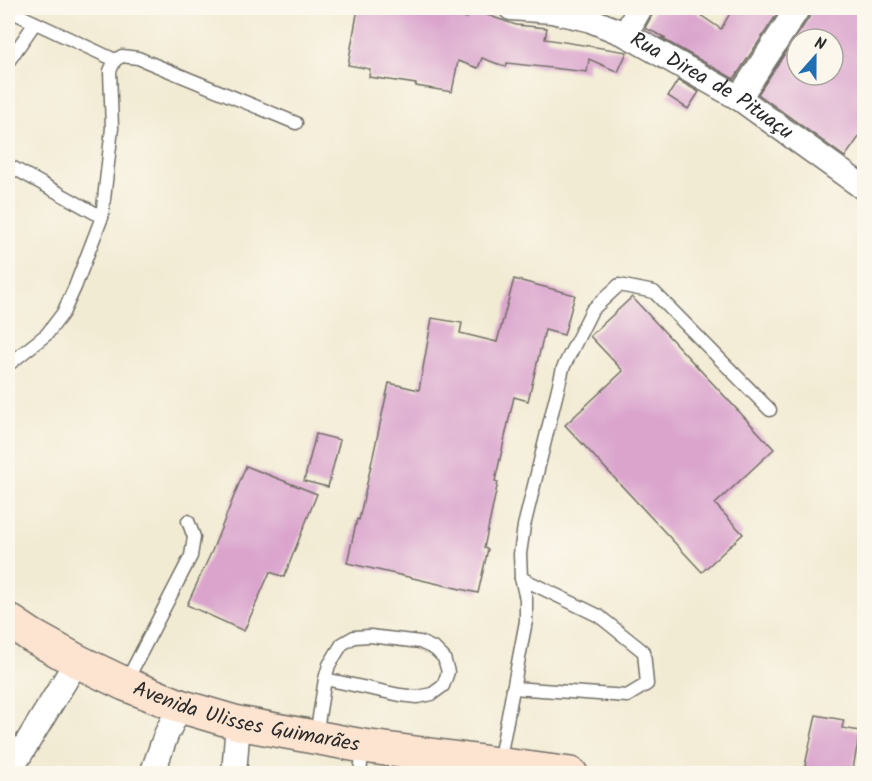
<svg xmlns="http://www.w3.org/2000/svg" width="872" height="781" viewBox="0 0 872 781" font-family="Kalam,sans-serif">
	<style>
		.building { fill: #daa4cd; fill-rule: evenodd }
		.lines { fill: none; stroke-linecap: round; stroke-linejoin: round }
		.lane-casing { stroke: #716e66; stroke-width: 15 }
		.street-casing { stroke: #716e66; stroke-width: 27 }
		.secondary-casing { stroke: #716e66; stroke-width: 36 }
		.lane { stroke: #fff; stroke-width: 12 }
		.street { stroke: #fff; stroke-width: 24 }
		.secondary { stroke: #fde4d1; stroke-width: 33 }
		.labels { text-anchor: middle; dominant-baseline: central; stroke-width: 5; stroke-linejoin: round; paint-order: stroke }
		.street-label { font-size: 21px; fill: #2b2b2b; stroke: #fbf7ec }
	</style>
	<rect width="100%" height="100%" fill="#fbf7ec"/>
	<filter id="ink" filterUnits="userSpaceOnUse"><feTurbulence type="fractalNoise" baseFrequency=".0167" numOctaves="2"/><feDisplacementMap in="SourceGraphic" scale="12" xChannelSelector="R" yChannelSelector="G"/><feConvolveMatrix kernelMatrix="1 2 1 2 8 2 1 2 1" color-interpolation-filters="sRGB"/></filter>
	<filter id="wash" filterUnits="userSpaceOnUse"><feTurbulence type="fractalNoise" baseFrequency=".008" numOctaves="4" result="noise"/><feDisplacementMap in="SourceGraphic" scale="24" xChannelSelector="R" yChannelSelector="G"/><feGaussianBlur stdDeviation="1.35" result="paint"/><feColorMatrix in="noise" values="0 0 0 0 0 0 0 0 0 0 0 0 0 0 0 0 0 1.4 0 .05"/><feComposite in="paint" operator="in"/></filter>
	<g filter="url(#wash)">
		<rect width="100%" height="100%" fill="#f2ebd4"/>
		<g id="blocks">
			<g class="building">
				<path d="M358 8H423L443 9 467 18 470 9 516 25 547 28 545 39 627 52 618 72 589 59 587 72 507 63 506 67 482 58 478 68 458 61 452 92 416 86V84L369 77 370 69 348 65Z"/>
				<path d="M654 8H690L721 29 733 8H764L777 14 734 79 661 38H666L645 28 652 15Z"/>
				<path d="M812 8H864V130L845 157 758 94 810 16ZM797 39H833V75H797Z"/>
				<path d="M678 80 699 92 688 109 668 96Z"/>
				<path d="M514 279 575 295 564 335 545 330 528 401 514 397 495 481 498 482 484 548 488 549 478 593 347 563 357 519 359 520 389 383 419 390 432 318 462 323 460 333 497 342Z"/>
				<path d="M632 297 774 449 715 504 743 534 702 572 565 425 623 371 590 336Z"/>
				<path d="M316 434 340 440 328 487 304 481Z"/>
				<path d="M246 466 317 494 284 577 270 572 244 631 187 605 212 551Z"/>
				<path d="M816 715 844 720 842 728 860 731 852 774H821L804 770Z"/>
			</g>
		</g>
	</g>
	<g filter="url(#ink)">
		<use href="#blocks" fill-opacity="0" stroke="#716e66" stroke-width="1.5"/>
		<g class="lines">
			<defs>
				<g id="lane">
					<path d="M8 10 115 60"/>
					<path d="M8 62 35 23"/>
					<path d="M10 166 102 217"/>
					<path d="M8 365 47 334 63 313 75 287 102 217 112 128 110 71 115 60 122 56 138 58 296 123"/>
					<path d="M126 682 191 556 194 537 188 521"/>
					<path d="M513 688 627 696 647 684 644 652 599 616 521 578"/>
					<path d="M316 736 325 679 329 665 342 644 354 637 370 636 420 642 435 649 444 658 448 672 443 686 432 694 417 697 400 695 325 679"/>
					<path d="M499 763 526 621V599L521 578 520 554 524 526 563 368 592 310 619 285 654 292 770 410"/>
					<path d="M360 774 361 764"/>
				</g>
				<g id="street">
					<path id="s1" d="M511 8 552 11 588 19 627 35 739 98 864 188"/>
					<path d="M627 35 632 22 640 8"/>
					<path d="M739 98 798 8"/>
					<path d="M8 774 77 661"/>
					<path d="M152 774 166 735 180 706"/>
					<path d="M234 774 238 723"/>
				</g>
				<g id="secondary">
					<path id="s2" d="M8 620 32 636 77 661 125 684 180 706 238 723 363 746 571 774"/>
				</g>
			</defs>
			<use href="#lane" class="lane-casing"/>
			<use href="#street" class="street-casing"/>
			<use href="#secondary" class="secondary-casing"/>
			<use href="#lane" class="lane"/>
			<use href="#street" class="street"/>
			<use href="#secondary" class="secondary"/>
		</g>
	</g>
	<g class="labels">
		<g class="street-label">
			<text stroke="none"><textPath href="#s1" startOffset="219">Rua Direa de Pituaçu</textPath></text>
			<text stroke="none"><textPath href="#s2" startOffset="260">Avenida Ulisses Guimarães</textPath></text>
		</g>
	</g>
	<rect width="872" height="781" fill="none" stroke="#fbf7ec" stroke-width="30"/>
	<g transform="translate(815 57) rotate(21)"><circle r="28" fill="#fbf7ec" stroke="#a8a59f" stroke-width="1.5"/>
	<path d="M0-4.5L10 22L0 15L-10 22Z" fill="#1f6fb2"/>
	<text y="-9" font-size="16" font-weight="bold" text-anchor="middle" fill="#2b2b2b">N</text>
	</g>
</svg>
